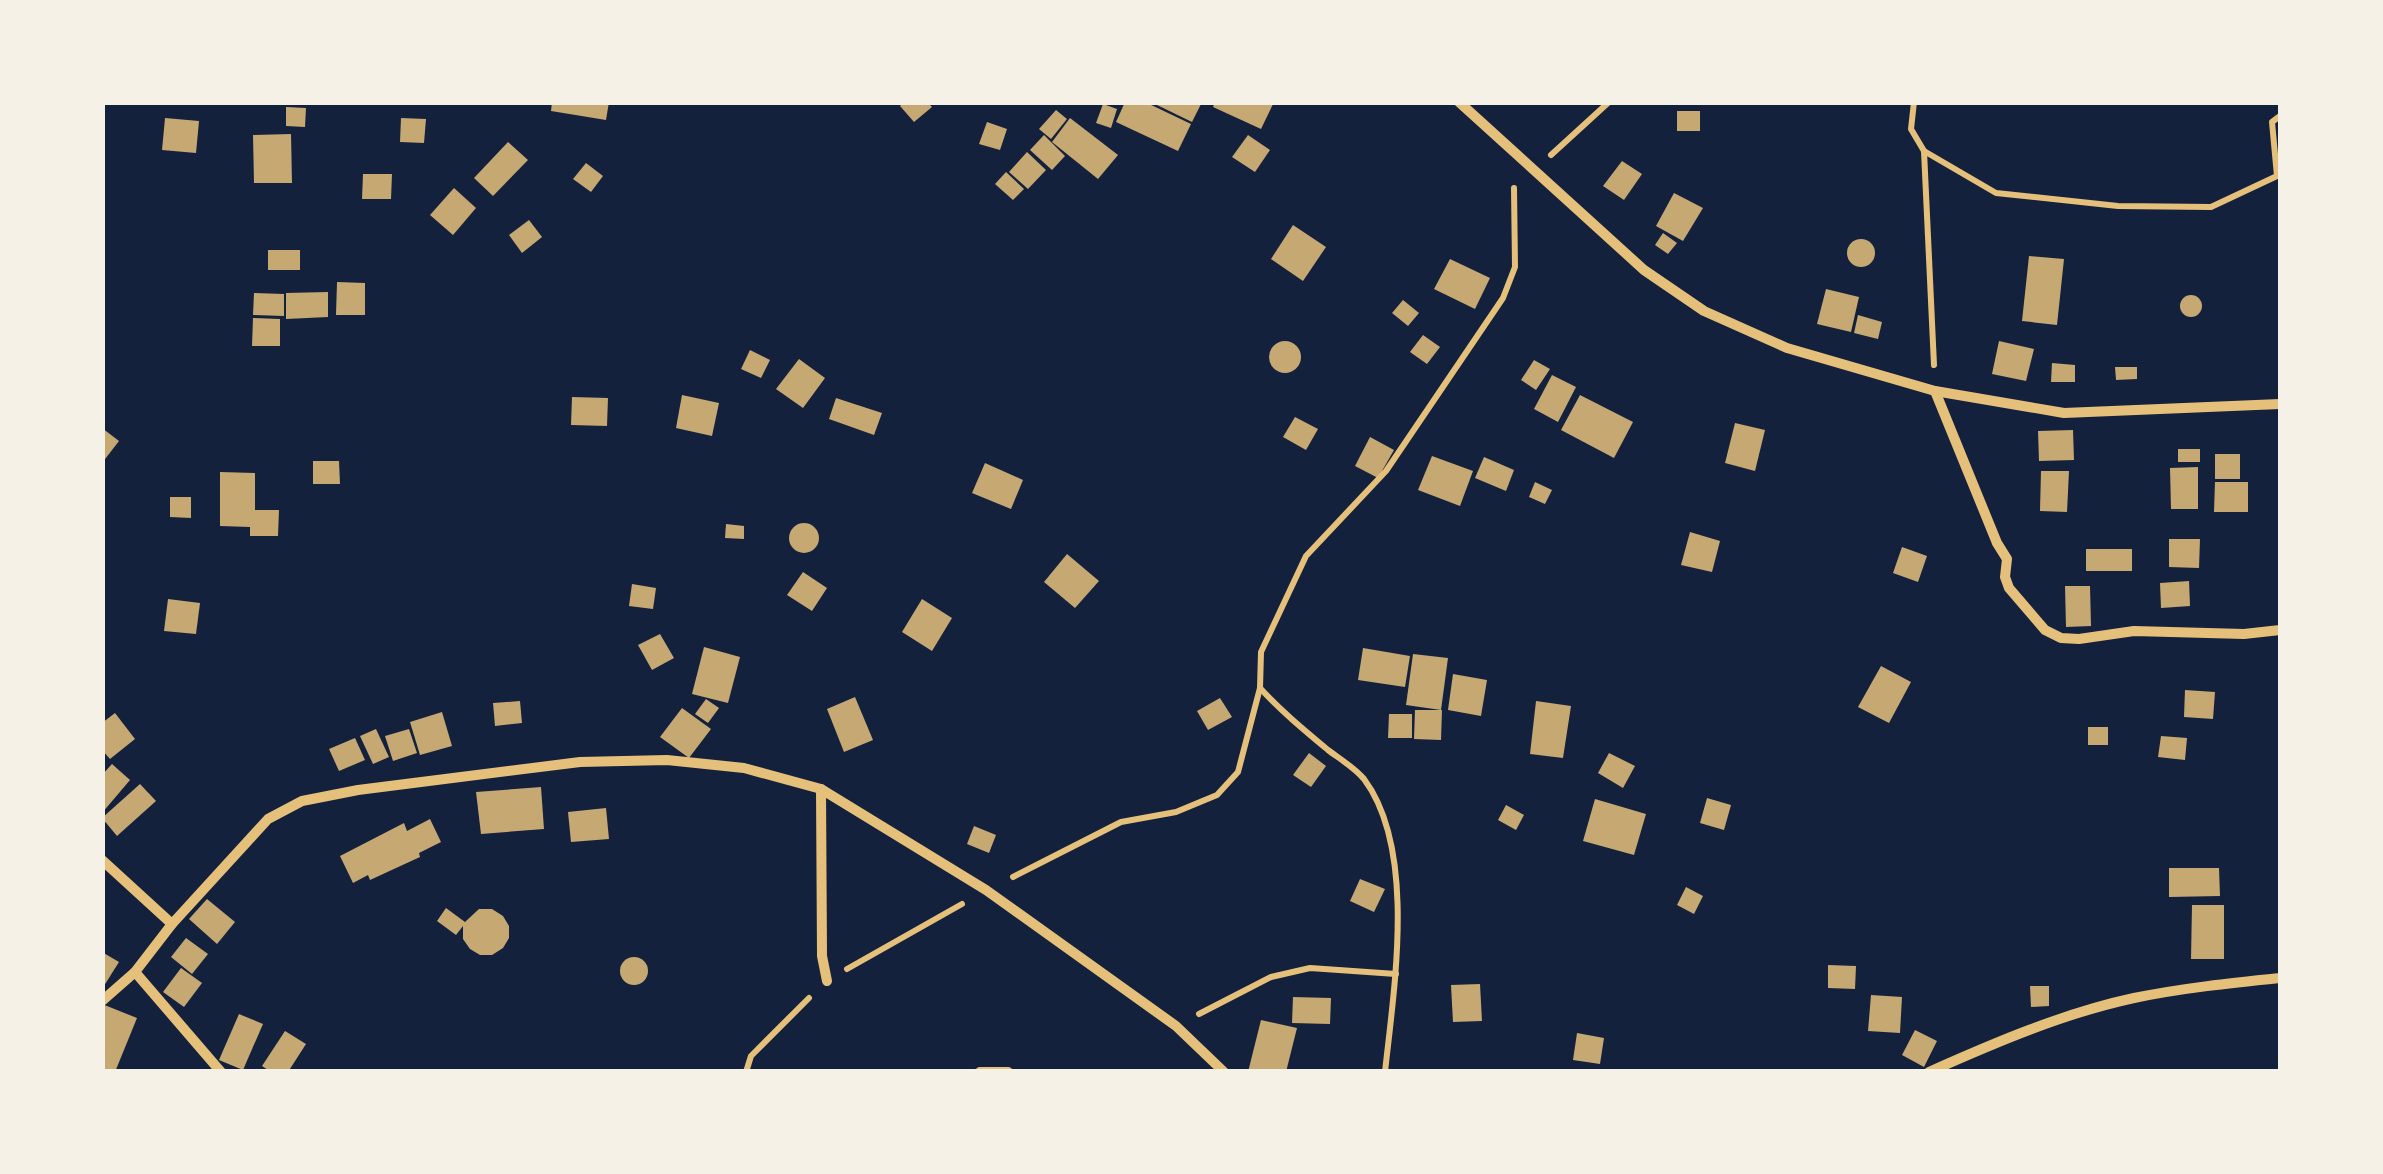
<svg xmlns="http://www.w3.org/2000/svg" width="2383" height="1174" viewBox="0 0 2383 1174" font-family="'Golos Text',sans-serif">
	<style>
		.building { fill: #c6a872 }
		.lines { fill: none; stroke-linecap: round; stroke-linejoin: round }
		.path { stroke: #e5c07b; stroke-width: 6 }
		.minor { stroke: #e5c07b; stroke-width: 10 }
	</style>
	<rect width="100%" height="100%" fill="#14213d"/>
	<g class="building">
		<path d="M552 102H609L606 120 551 111Z"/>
		<path d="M904 102H927L932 107 914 122 900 106Z"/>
		<path d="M1125 102H1145L1191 124 1178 151 1116 122Z"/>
		<path d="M1158 102H1202L1192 122 1157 105Z"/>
		<path d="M1215 102H1274L1261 129 1213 107Z"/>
		<path d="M1103 104 1117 109 1111 128 1096 123Z"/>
		<path d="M286 107 306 108 305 127 286 126Z"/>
		<path d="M1056 110 1067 119 1051 139 1039 129Z"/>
		<rect x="1677" y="111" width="23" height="20"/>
		<path d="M165 118 199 121 196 153 162 150Z"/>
		<path d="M401 118 426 119 424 143 400 142Z"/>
		<path d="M1070 118 1118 155 1098 179 1052 142Z"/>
		<path d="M987 122 1007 129 1000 150 979 144Z"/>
		<path d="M291 134 292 183H254L253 135Z"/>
		<path d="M1044 135 1065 156 1052 170 1030 150Z"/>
		<path d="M1248 135 1270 150 1255 172 1232 157Z"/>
		<path d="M508 142 528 160 493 196 474 178Z"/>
		<path d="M1027 152 1046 170 1028 189 1009 172Z"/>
		<path d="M1622 161 1642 174 1624 200 1603 186Z"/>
		<path d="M586 163 603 176 591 192 573 179Z"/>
		<path d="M1006 172 1024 189 1013 200 995 184Z"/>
		<path d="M363 174H392L391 199H362Z"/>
		<path d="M454 188 476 208 453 235 430 215Z"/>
		<path d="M1674 193 1703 208 1683 241 1656 226Z"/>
		<path d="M529 220 542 237 522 253 509 235Z"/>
		<path d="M1293 225 1326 247 1303 281 1271 259Z"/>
		<path d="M1663 233 1677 243 1668 254 1655 245Z"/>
		<circle cx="1861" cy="253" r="14"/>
		<rect x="268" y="250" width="32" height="20"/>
		<path d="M2029 256 2064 259 2057 325 2022 321Z"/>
		<path d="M1450 259 1490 278 1475 309 1434 289Z"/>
		<path d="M337 282 365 283V315H336Z"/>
		<path d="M1826 289 1859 297 1851 332 1817 324Z"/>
		<path d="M328 292V317L286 319V293Z"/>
		<path d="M254 293 284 294V316L253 315Z"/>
		<circle cx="2191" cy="306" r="11"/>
		<path d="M1403 300 1419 313 1408 326 1392 313Z"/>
		<path d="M1858 315 1882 322 1878 339 1854 333Z"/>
		<path d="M253 318 280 319V346H252Z"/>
		<path d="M1423 335 1440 347 1427 364 1410 352Z"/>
		<circle cx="1285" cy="357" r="16"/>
		<path d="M1999 341 2034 349 2026 381 1992 374Z"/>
		<path d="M750 350 770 360 761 378 741 369Z"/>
		<path d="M799 359 825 378 803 408 776 389Z"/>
		<path d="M1534 360 1550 369 1536 390 1521 380Z"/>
		<path d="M2052 363 2075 365V382H2051Z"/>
		<path d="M2115 367H2137V379L2116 380Z"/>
		<path d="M1552 375 1576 387 1558 422 1534 409Z"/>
		<path d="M682 395 719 403 712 436 676 428Z"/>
		<path d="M1580 395 1633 422 1614 458 1561 430Z"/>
		<path d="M572 397 608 398 607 426 571 425Z"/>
		<path d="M836 398 882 413 874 435 829 419Z"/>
		<path d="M1295 417 1318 429 1306 450 1283 437Z"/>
		<path d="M1735 423 1765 430 1755 471 1725 463Z"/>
		<path d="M102 428 119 441 102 463Z"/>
		<path d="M2073 430 2074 460 2039 461 2038 431Z"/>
		<path d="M1370 437 1394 450 1378 478 1355 466Z"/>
		<rect x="2178" y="449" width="22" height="13"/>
		<rect x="2215" y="454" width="25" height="25"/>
		<path d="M1432 456 1473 471 1460 506 1418 490Z"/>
		<path d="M1484 457 1514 470 1506 491 1475 478Z"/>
		<path d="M313 461H339L340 484H313Z"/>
		<path d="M985 463 1023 480 1011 509 972 493Z"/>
		<path d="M2198 467V509H2171L2170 468Z"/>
		<path d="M2041 471H2069L2067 512 2040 511Z"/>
		<path d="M220 472 255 473V510H279L278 536H250V527L220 526Z"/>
		<path d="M1535 482 1552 490 1545 504 1529 497Z"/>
		<path d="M2215 482H2248V512H2214Z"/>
		<path d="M170 497H191V518L170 517Z"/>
		<circle cx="804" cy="538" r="15"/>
		<path d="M726 524 744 526V539L725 538Z"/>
		<path d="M1690 532 1720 541 1712 572 1681 565Z"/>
		<path d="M2169 539H2200L2199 568 2169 567Z"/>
		<path d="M1902 547 1927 556 1918 582 1893 573Z"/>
		<rect x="2086" y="549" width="46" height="22"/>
		<path d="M1067 554 1099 581 1075 608 1044 582Z"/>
		<path d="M803 572 827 588 812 611 787 595Z"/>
		<path d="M2189 581 2190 606 2161 608 2160 583Z"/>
		<path d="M632 584 656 588 653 609 629 606Z"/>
		<path d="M2065 586H2090L2091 626 2066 627Z"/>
		<path d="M168 599 200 603 196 634 164 631Z"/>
		<path d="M922 599 952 618 932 651 902 632Z"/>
		<path d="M660 634 674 658 652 670 638 645Z"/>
		<path d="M704 647 740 657 728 703 692 694Z"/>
		<path d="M1363 648 1410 656 1405 687 1358 680Z"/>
		<path d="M1413 654 1448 658 1441 710 1406 705Z"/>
		<path d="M1881 666 1911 682 1889 723 1858 707Z"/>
		<path d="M1453 674 1487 680 1481 716 1448 710Z"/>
		<path d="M2185 690 2215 692 2213 719 2184 717Z"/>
		<path d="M855 697 873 740 844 752 827 709Z"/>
		<path d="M1220 698 1232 717 1208 730 1197 711Z"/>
		<path d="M706 699 719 708 708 723 695 714Z"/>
		<path d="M520 701 522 723 495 726 493 703Z"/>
		<path d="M1536 701 1571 706 1563 758 1530 754Z"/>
		<path d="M682 708 711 729 689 758 660 737Z"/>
		<path d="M1415 710H1442L1441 740 1414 739Z"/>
		<path d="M442 712 452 746 420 755 410 722Z"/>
		<path d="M115 713 135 739 110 759 102 750V723Z"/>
		<path d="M1389 714H1412V738H1388Z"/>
		<rect x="2088" y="727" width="20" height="18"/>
		<path d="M376 729 389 757 373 764 360 736Z"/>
		<path d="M409 729 417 753 393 761 385 736Z"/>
		<path d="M2161 736 2187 738 2185 760 2158 757Z"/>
		<path d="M355 738 365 760 339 771 329 749Z"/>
		<path d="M1309 753 1326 766 1311 787 1293 775Z"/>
		<path d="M1609 753 1635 766 1623 788 1598 773Z"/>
		<path d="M112 764 130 780 102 813V775Z"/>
		<path d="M140 784 156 801 117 836 102 818Z"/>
		<path d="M541 787 544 829 481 834 476 792Z"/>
		<path d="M1707 798 1731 805 1724 830 1700 823Z"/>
		<path d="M1595 799 1646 814 1634 855 1583 841Z"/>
		<path d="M1506 805 1524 815 1516 830 1498 820Z"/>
		<path d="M606 808 609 839 571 842 568 812Z"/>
		<path d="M430 819 441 842 419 853 420 857 370 880 368 875 353 883 340 856 404 823 407 831Z"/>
		<path d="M974 826 996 835 989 853 967 844Z"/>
		<path d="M2169 868H2219L2220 896 2169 897Z"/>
		<path d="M1360 879 1385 889 1374 912 1350 901Z"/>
		<path d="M1686 887 1703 896 1694 914 1677 905Z"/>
		<path d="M207 899 235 922 217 944 189 919Z"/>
		<path d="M2192 905H2224V959H2191Z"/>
		<path d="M446 908 465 922 479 909H492L503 916 509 926V938L503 948 492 955H480L470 949 463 939V926L456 935 437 921Z"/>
		<path d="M186 938 208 954 192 974 171 957Z"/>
		<path d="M102 952 119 962 102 989Z"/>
		<circle cx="634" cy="971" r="14"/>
		<path d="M1828 965 1856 966 1855 989 1828 988Z"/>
		<path d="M181 968 202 983 184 1007 163 992Z"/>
		<path d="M1480 984 1482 1021 1453 1022 1451 985Z"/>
		<path d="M2030 986H2049V1006L2031 1007Z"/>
		<path d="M1871 995 1902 997 1900 1033 1868 1031Z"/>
		<path d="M1293 997 1331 998 1330 1024 1292 1023Z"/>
		<path d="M102 1004 137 1018 115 1072H102Z"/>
		<path d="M239 1014 263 1024 243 1070 219 1060Z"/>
		<path d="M1261 1020 1297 1028 1286 1072H1248Z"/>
		<path d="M1915 1030 1937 1041 1924 1067 1902 1055Z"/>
		<path d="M285 1031 306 1044 288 1072H271L262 1066Z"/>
		<path d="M1577 1033 1604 1038 1600 1064 1573 1060Z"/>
	</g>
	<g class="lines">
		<g class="path">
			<path d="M1914 102 1911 129 1924 151 1934 365"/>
			<path d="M1924 151 1996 193 2118 206 2211 207 2277 176 2272 122 2280 116"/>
			<path d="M1551 155 1609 102"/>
			<path d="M1013 877 1121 822 1176 812 1217 795 1238 772 1260 688"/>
			<path d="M847 969 962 904"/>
			<path d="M1199 1014 1271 977 1310 968 1396 974"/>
			<path d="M746 1072 751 1056 809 998"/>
			<path d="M1385 1072C1394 988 1417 850 1364 779 1355 768 1340 759 1328 750 1304 730 1281 711 1260 688L1261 652 1306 556 1386 471 1503 298 1515 267 1514 188"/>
		</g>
		<g class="minor">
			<path d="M1459 102 1644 270 1704 311 1787 348 1935 391 2064 413 2280 404"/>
			<path d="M1935 391 1997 543 2007 559 2005 577 2009 588 2045 630 2061 638 2079 639 2134 631 2244 634 2280 630"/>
			<path d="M821 789 822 956 827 981"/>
			<path d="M102 860 172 924"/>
			<path d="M135 972 221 1072"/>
			<path d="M102 1001 135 972 172 924 268 819 302 801 358 790 580 762 667 760 744 768 821 789 986 890 1176 1026 1224 1072"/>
			<path d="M980 1072H1008"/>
			<path d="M1929 1072C1994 1043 2064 1013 2134 998 2183 988 2231 983 2280 978"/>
		</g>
	</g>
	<rect width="2383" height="1174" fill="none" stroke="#f6f1e7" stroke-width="210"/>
</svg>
